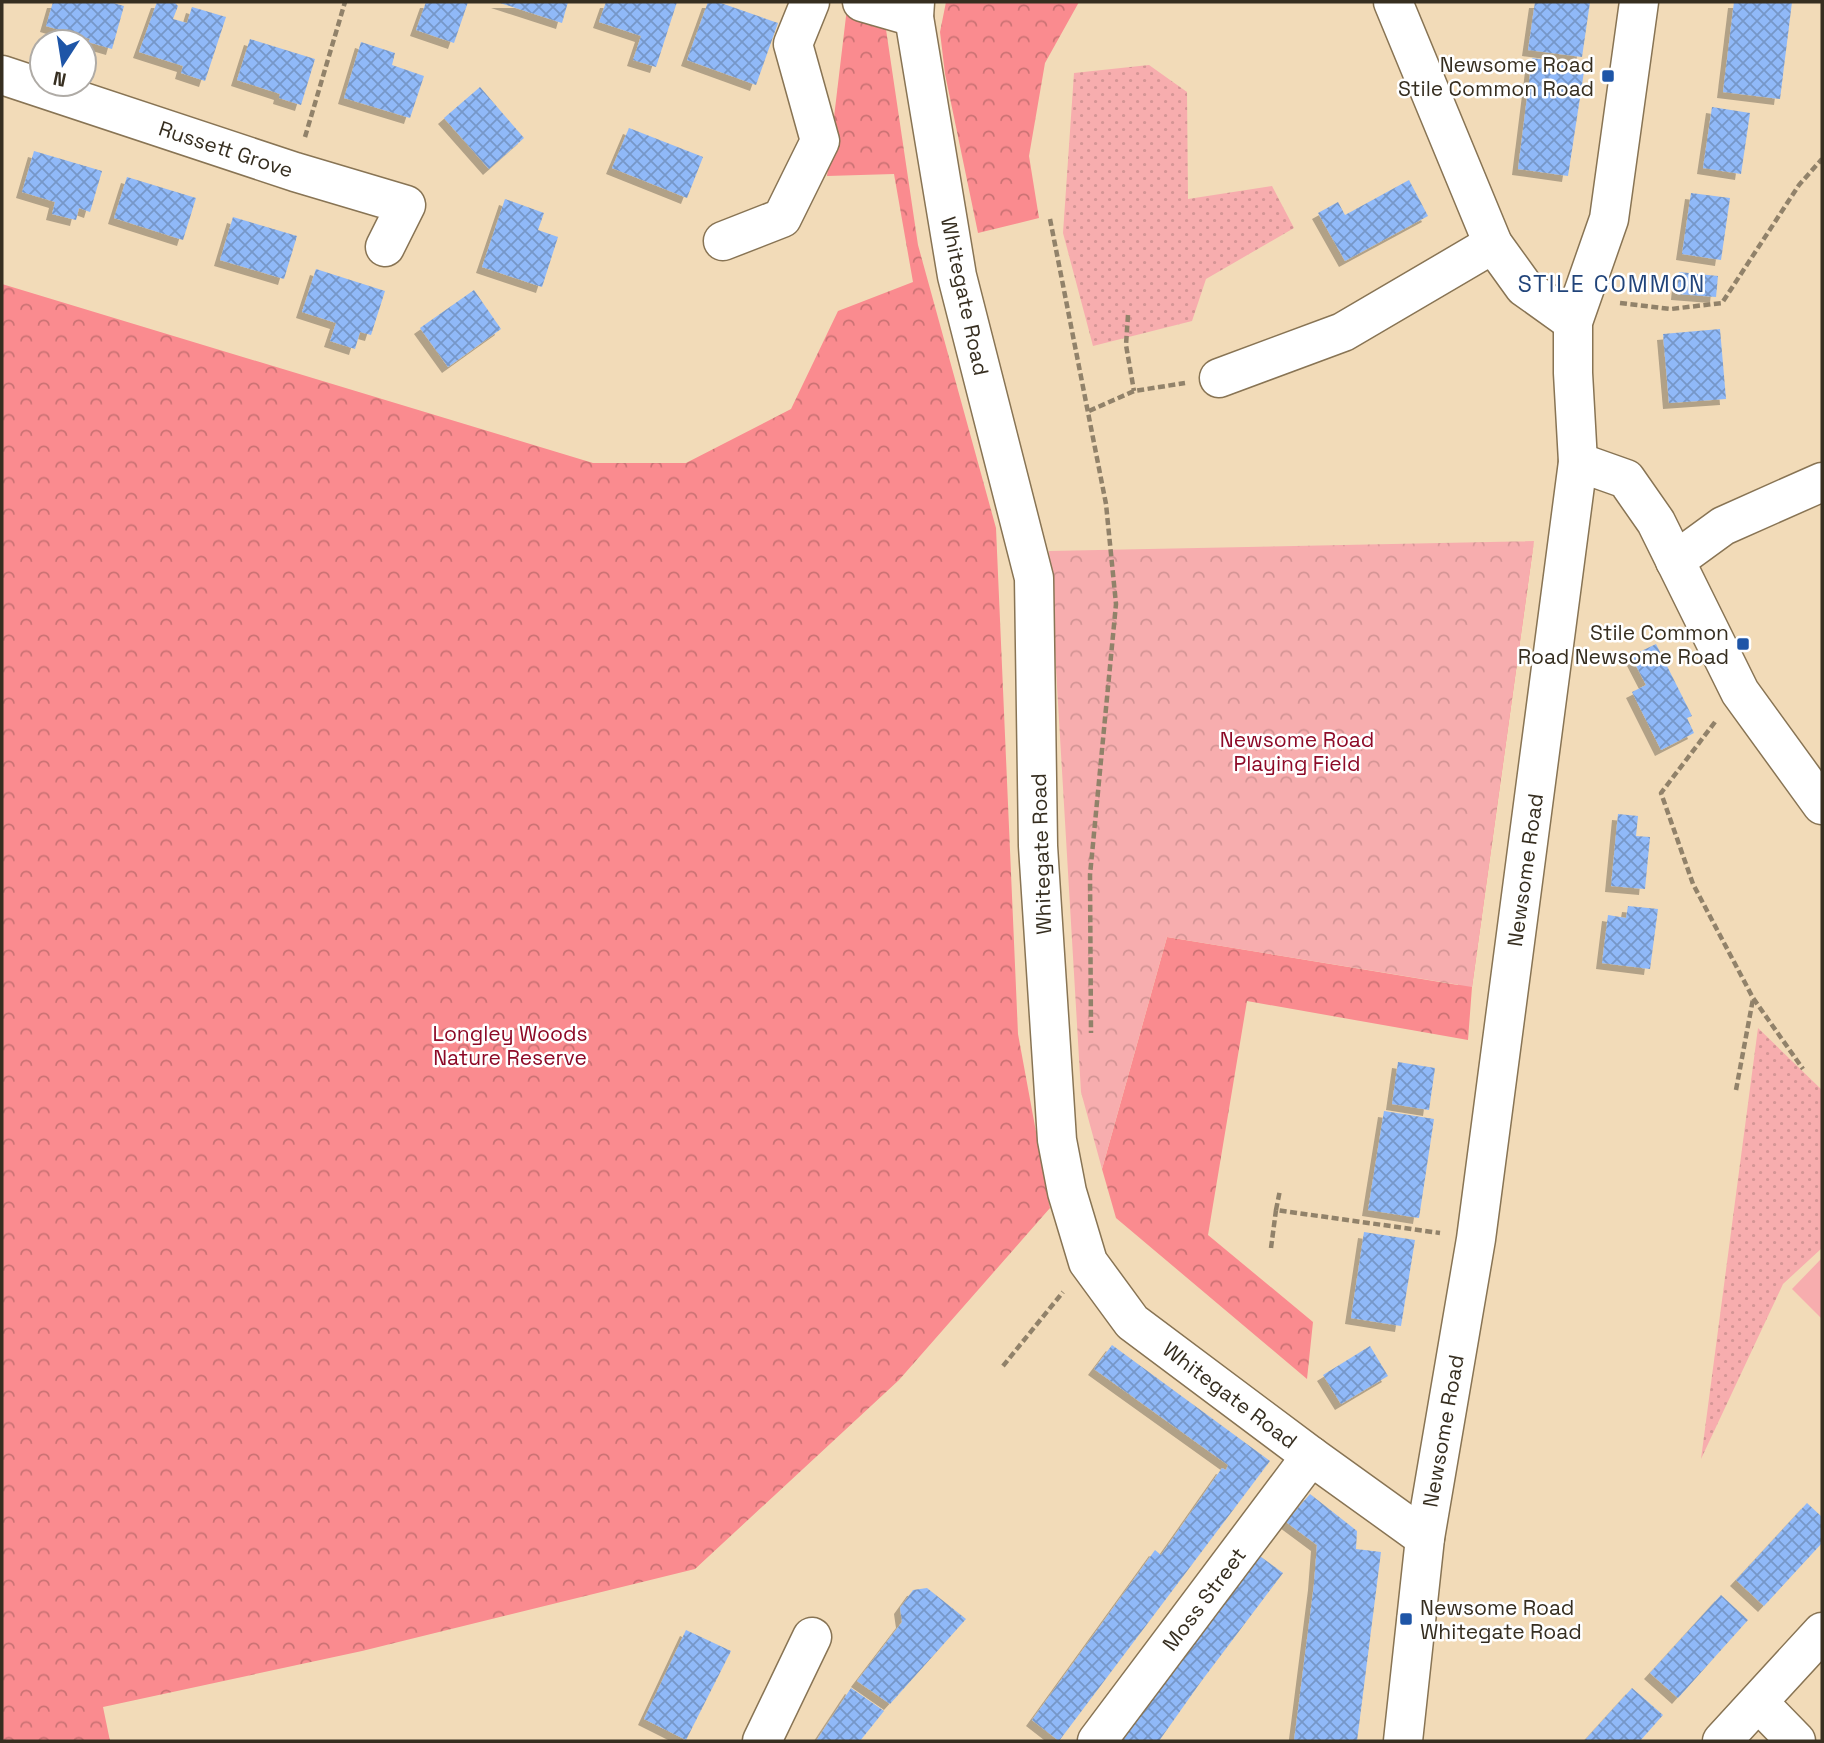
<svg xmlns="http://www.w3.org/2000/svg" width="1824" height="1743" viewBox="0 0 1824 1743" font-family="'Space Grotesk',sans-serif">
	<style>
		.grass { fill: url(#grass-dots) }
		.forest { fill: url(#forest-crowns) }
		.park { fill: url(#park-crowns) }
		.pitch { fill: #f7adae }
		.building { fill: url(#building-cross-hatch); filter: url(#shadow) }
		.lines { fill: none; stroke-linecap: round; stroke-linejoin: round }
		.minor-casing { stroke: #887454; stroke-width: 41 }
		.path { stroke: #91826a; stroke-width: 4.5; stroke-dasharray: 7 3.5; stroke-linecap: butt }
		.minor { stroke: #fff; stroke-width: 38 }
		.poi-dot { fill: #1e55a7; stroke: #fff; stroke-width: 2.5 }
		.labels { text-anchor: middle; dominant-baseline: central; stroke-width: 5; stroke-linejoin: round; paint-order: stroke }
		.poi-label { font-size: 21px; fill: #362e20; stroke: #fff; text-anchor: end }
		.street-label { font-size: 21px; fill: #362e20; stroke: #fff }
		.park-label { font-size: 21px; fill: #8d0a27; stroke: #fff }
		.neighbourhood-label { font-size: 23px; letter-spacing: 2px; fill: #21447a; stroke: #fff }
	</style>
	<defs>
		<pattern id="grass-dots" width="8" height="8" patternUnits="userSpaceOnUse" patternTransform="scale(1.75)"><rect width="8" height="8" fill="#f7adae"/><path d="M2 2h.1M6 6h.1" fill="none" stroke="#d49595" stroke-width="1.8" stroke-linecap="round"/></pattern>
		<pattern id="forest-crowns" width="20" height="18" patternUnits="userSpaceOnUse" patternTransform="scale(1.75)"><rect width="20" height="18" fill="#fa8b8f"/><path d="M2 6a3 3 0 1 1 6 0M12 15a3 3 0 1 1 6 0" fill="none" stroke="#cb7274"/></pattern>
		<pattern id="park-crowns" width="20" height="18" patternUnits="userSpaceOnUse" patternTransform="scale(1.75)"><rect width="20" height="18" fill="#f7adae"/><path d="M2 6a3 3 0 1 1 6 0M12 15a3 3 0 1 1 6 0" fill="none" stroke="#d49595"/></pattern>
		<pattern id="building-cross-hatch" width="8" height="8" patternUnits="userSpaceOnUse" patternTransform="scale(1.75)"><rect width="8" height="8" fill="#90b9f8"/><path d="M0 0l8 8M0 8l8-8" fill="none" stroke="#7697c8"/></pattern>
		<filter id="shadow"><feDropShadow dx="-6" dy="6" stdDeviation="0" flood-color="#0004"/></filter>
	</defs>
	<rect width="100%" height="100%" fill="#f2dbb8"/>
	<g class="grass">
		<path d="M1149 65 1187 92 1188 199 1272 186 1294 228 1206 279 1192 321 1093 346 1063 233 1074 73Z"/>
		<path d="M1758 1028 1822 1090V1248L1783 1284 1701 1459Z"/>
	</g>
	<g class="forest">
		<path d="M946 2H1079L1045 63 1029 156 1039 218 978 233 945 74 940 32Z"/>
		<path d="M847 8 884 16 918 245 996 528 1018 1034 1050 1208 899 1380 695 1569 362 1651 103 1707 110 1741H2V284L593 463H686L791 409 838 311 913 282 894 174 827 176Z"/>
		<path d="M1534 541 1472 987 1468 1040 1247 1001 1208 1235 1313 1322 1307 1379 1116 1218 1102 1169 1167 937 1458 985Z"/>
	</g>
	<path class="park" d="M1534 541 1472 987 1167 937 1102 1169 1081 1092 1049 551Z"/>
	<path class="pitch" d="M1822 1258V1319L1792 1289Z"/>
	<g class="building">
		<path d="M53 2H110L124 6 112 49 88 42 90 39 46 26Z"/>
		<path d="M157 2H174L178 6 173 19 187 23 192 7 226 17 205 81 181 73 183 66 139 52Z"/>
		<path d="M426 2H468L454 43 416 30Z"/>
		<path d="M497 2H568L562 23Z"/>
		<path d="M606 2H677L656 67 633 60 641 36 599 22Z"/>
		<path d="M708 2H718L778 23 756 85 687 60Z"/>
		<path d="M1535 2H1590L1582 57 1528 50Z"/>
		<path d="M1734 2H1792L1780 99 1723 92Z"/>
		<path d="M250 39 315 59 301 105 279 98 280 94 237 80Z"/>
		<path d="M361 42 395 53 392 65 424 76 410 118 344 98Z"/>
		<path d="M1532 58 1585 65 1568 176 1518 169Z"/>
		<path d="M480 87 524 138 489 169 444 118Z"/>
		<path d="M1712 107 1750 113 1741 174 1703 168Z"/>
		<path d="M629 128 703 157 687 198 612 168Z"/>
		<path d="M34 151 102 171 90 212 79 208 76 220 52 214 55 202 22 192Z"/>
		<path d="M127 177 196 198 183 240 114 218Z"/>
		<path d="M1409 180 1428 216 1345 261 1318 213 1338 202 1345 215Z"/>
		<path d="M1691 193 1730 198 1721 260 1682 254Z"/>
		<path d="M505 199 544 213 538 230 558 237 542 287 482 267Z"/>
		<path d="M233 217 297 236 284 279 220 260Z"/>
		<path d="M316 269 385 291 371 335 360 332 355 349 330 341 336 323 302 312Z"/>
		<path d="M1679 272 1718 276 1716 297 1677 294Z"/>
		<path d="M474 290 501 329 448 367 420 328Z"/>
		<path d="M1720 329 1726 399 1669 403 1663 334Z"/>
		<path d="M1656 644 1692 716 1687 718 1694 733 1661 750 1632 692 1646 685 1631 656Z"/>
		<path d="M1618 814 1638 816 1636 836 1650 837 1645 889 1611 886Z"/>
		<path d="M1628 906 1658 909 1650 969 1602 963 1608 915 1626 918Z"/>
		<path d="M1398 1062 1435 1068 1429 1110 1392 1104Z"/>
		<path d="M1384 1111 1434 1119 1419 1218 1368 1210Z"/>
		<path d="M1364 1232 1415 1240 1401 1326 1351 1318Z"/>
		<path d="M1112 1345 1270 1461 1059 1741 1032 1720 1155 1550 1161 1555 1222 1468 1226 1470 1228 1465 1094 1369Z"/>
		<path d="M1370 1346 1388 1376 1341 1404 1323 1375Z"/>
		<path d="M1310 1494 1357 1531 1356 1549 1381 1552 1357 1741H1294L1314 1584 1317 1545 1286 1522Z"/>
		<path d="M1807 1503 1822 1517V1543L1764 1606 1736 1580Z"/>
		<path d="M1257 1554 1283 1573 1200 1683 1159 1741H1115Z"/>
		<path d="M927 1588 966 1619 890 1704 857 1681 902 1622 900 1608 913 1590Z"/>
		<path d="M1721 1595 1748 1620 1678 1698 1650 1673Z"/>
		<path d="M686 1630 731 1651 686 1740 644 1719Z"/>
		<path d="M851 1688 884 1711 860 1741H816Z"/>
		<path d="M1632 1688 1663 1715 1640 1741H1584Z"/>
	</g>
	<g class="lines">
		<defs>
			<g id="minor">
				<path d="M862 2 914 17"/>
				<path d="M915 2 914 17 957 276 1034 578 1038 846 1057 1140 1067 1192 1088 1262 1132 1322 1311 1456 1425 1538"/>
				<path d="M1393 2 1493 244 1524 287 1573 322"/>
				<path d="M2 75 295 172 406 205 385 247"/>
				<path d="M723 241 782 218 820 141 793 44 810 2"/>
				<path d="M1219 378 1343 332 1493 244"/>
				<path d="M1578 462 1626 479 1656 522 1740 692 1822 805"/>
				<path d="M1675 561 1723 526 1822 482"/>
				<path d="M1759 1703 1796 1741"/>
				<path d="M762 1741 812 1637"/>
				<path d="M1097 1741 1311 1456"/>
				<path d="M1403 1741 1425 1538 1476 1239 1578 462 1573 373V322L1609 219 1639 2"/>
				<path d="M1722 1741 1822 1632"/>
			</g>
		</defs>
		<use href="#minor" class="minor-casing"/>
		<g class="path">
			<path d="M305 137 345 2"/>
			<path d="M1050 219 1106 504 1116 604 1090 875 1091 1033"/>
			<path d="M1620 303 1671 309 1722 303 1799 185 1822 159"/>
			<path d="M1128 315 1126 345 1134 391"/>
			<path d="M1089 411 1134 391 1185 383"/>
			<path d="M1715 722 1661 793 1693 884 1753 998 1803 1069"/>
			<path d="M1736 1090 1753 999"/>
			<path d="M1276 1210 1280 1190"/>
			<path d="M1271 1248 1276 1210 1440 1233"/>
			<path d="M1003 1366 1063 1292"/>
		</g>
		<use href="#minor" class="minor"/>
	</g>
	<g class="poi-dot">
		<rect x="1601" y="69" width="14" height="14" rx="3.5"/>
		<rect x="1736" y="637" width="14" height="14" rx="3.5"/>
		<rect x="1399" y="1612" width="14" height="14" rx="3.5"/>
	</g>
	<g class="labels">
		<g class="poi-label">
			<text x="1594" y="64">Newsome Road<tspan x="1594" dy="24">Stile Common Road</tspan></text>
			<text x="1729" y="632">Stile Common<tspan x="1729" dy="24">Road Newsome Road</tspan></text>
			<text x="1420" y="1607" text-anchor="start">Newsome Road<tspan x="1420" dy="24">Whitegate Road</tspan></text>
		</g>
		<g class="street-label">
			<text transform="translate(226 149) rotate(18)">Russett Grove</text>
			<text transform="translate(965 296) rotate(78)">Whitegate Road</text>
			<text transform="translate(1041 854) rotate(-92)">Whitegate Road</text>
			<text transform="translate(1525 870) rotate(-82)">Newsome Road</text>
			<text transform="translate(1230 1395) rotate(37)">Whitegate Road</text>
			<text transform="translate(1443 1431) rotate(-80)">Newsome Road</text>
			<text transform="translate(1204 1599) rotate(-53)">Moss Street</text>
		</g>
		<g class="park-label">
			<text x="1297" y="739">Newsome Road<tspan x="1297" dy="24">Playing Field</tspan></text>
			<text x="510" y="1033">Longley Woods<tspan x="510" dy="24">Nature Reserve</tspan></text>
		</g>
		<g class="neighbourhood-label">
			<text x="1612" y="284">STILE COMMON</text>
		</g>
	</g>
	<rect width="1824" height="1743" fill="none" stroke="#362e20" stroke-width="7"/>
	<g transform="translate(63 63) rotate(192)"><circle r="33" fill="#ffffff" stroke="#afaba6" stroke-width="2"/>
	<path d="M0-5L12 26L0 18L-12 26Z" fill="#1e55a7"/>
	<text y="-10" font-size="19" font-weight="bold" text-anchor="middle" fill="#362e20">N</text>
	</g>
</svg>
